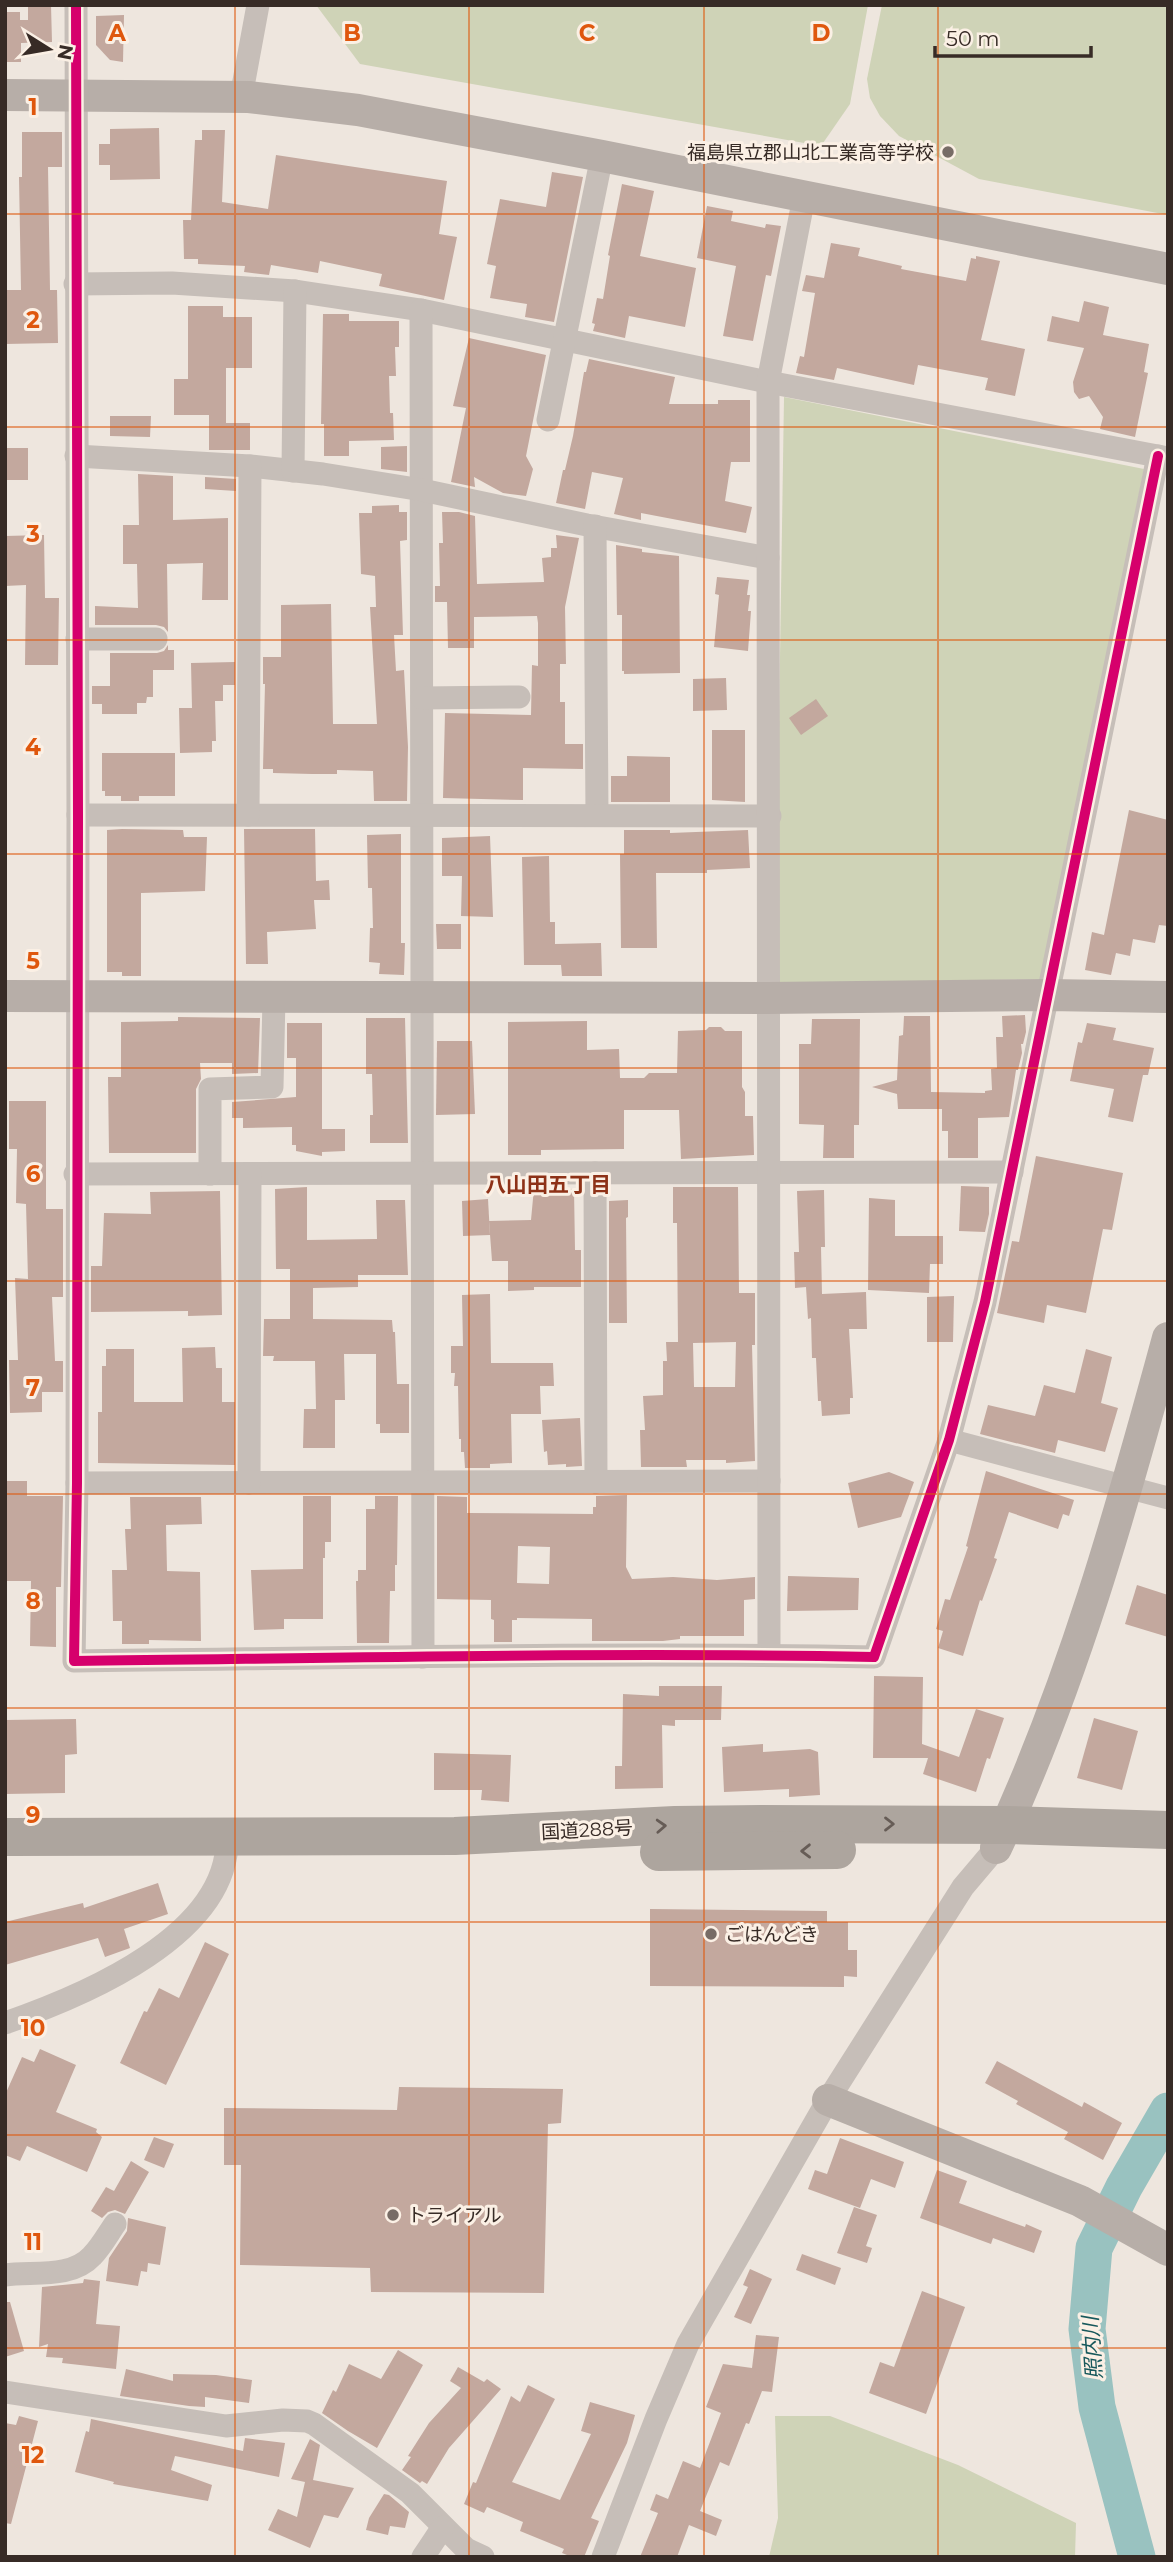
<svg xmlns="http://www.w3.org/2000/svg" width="1173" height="2562" viewBox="0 0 1173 2562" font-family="Montserrat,'Noto Sans JP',sans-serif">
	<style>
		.green { fill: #cfd3b7 }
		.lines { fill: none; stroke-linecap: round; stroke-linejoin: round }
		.river { stroke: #99c2c0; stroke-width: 37 }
		.building { fill: #c3a89e; fill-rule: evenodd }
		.street { stroke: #c6beb8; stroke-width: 23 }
		.secondary { stroke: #b7aea8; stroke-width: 32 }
		.highway { stroke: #ada59e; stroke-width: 38 }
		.cycleway-casing { stroke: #fbf0e5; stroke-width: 15 }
		.cycleway { stroke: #d6006c; stroke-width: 10 }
		.oneway { stroke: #665c56 }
		.grid { fill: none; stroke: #df570d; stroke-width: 2; stroke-opacity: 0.55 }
		.poi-dot { fill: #776c66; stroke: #fbf0e5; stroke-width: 2.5 }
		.labels { text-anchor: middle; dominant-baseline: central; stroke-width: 6; stroke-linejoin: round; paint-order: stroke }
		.poi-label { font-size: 19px; fill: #372b26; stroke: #fbf0e5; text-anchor: start }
		.street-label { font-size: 19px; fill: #372b26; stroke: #fbf0e5 }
		.neighbourhood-label { font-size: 21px; font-weight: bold; fill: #8d3117; stroke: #fbf0e5 }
		.water-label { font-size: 21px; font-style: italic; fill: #18595c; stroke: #fbf0e5 }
		.grid-label { font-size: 23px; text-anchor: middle; font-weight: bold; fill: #df570d; stroke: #fbf0e5; stroke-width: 6; stroke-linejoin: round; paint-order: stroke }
	</style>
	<rect width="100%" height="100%" fill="#eee6de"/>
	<g class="green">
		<path d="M316 5H868L850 104 821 146 360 64Z"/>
		<path d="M882 5H1168V215L979 179 899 136 880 116 870 98 867 79Z"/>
		<path d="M784 397 1144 469 1043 979 775 984Z"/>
		<path d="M775 2416H830L958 2465 1076 2523 1075 2557H769L778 2518Z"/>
	</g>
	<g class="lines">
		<path class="river" d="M1137 2557 1097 2407 1087 2329 1094 2248 1124 2187 1168 2111"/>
	</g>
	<g class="building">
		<path d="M28 5H51L52 42 21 43V62H5V12H20V20H28Z"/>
		<path d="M124 15 123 62 110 60 96 45V16Z"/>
		<path d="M159 128 160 179 110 180V165H99V144H110V129Z"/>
		<path d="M202 130H225L222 202 268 209 276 155 447 181 439 234 457 237 444 300 379 286 382 274 320 261 318 273 271 265 269 275 244 272 245 266 198 264V259H184L183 220H191L195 140H202Z"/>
		<path d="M22 132H62V167H48L50 290H57L58 343 5 344V290H21L19 177H22Z"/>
		<path d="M552 172 583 177 554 322 525 317 527 304 490 298 496 266 487 264 500 199 546 207Z"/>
		<path d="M622 184 654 191 640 256 696 268 685 327 629 316 625 338 593 331 595 324 592 323 597 298 603 299 610 256 608 255Z"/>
		<path d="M707 206 733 211 731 221 765 228 766 224 781 226 771 276 766 275 753 341 723 336 736 266 697 258Z"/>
		<path d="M831 243 860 248 858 256 902 266 901 269 966 281 971 258 976 259V256L1000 261 981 340 1025 349 1015 396 985 390 988 378 918 365 914 385 837 368 834 380 796 373 800 356 804 357 815 293 802 291 806 275 824 278Z"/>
		<path d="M1084 301 1109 307 1103 335 1149 344 1144 372 1148 373 1135 437 1100 429 1103 417 1089 396 1079 399 1074 392 1073 382 1084 348 1047 341 1052 316 1079 322Z"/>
		<path d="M188 306H223V317H252V368H226V423H250V450H209V415H174V379H188Z"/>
		<path d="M323 314H349V321H399V347H395L396 376H389L390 413H393L394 440 349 441V456H324V424H321Z"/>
		<path d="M469 338 546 355 526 456 533 469 526 496 503 493 474 477 475 487 451 482 466 408 453 406Z"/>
		<path d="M589 359 675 377 669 404H718V400H750V462H731L725 501 752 507 746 533 641 513V520L614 514 623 478 592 472 585 509 556 503 563 470H565L573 436 584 372H586Z"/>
		<path d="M110 416H151L150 437 110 436Z"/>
		<path d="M407 446V472L381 469V447Z"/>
		<rect x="5" y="448" width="23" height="32"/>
		<path d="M138 474 173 476V520L228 518V600H202L203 563 167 564 168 632 164 627 156 625H95V606L138 608 137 564H123V525H139Z"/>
		<path d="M205 477 236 479V491L205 489Z"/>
		<path d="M399 505V512H407V540L400 541 403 635H394L396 671 404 670 408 747 407 801H374L373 771 337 770V774H312L273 773V769H263L265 684H263V657H281V605L331 604 333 724H377L370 607H376L375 576 361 574 359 513H372V506Z"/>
		<path d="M442 512H459L475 516 477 584 544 582 542 558 551 557V548H557L556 535 579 538 565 607 566 664H560V702H565V744H583V769L523 768V800L443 798 445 713 531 715 532 665 538 666V623L537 616 474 617V648H448L447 602H435V586H440L439 543H443Z"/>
		<path d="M44 535 45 598H59L58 665H25L26 585 5 586V536Z"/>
		<path d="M616 545 642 549V552L679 556 680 673 624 674V671H622V615H617Z"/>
		<path d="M717 577 749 580 747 595H750L748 611H751L748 651 714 647 719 595 715 594Z"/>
		<path d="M168 645V650H174V670H153V697H147L146 703H137V714H102V704H92V686H110V653H157L164 651Z"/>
		<path d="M235 662V685H223V701H215L216 741H212V752L180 753 179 708H192L191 663Z"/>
		<path d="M726 678 727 710 693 711V679Z"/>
		<path d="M816 699 828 716 801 735 789 718Z"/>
		<path d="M712 730H745V802L712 800Z"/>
		<path d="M102 753H175V796H139V801H121V796H105V791H102Z"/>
		<path d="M627 756 670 757V802H611V776H627Z"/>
		<path d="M1129 810 1168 820V926L1159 925 1155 943 1133 939 1130 956 1116 953 1111 975 1085 970 1092 932 1104 935Z"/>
		<path d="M122 829 183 830 184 837H207L205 891 141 893V976H122V972H107V830Z"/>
		<path d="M244 829H315L316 881 329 880 330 900H314L316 929 267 932 268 964H246Z"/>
		<path d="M624 830H670V833L748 830 750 868 707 870V873H656L657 948H621L620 854H624Z"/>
		<path d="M401 834V943H405L404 975 379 974 380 963 369 962 370 928H373L372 888H368L367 835Z"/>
		<path d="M490 836 493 917 461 916 462 876H442V838Z"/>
		<path d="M549 856 550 922H555V944L601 943 602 976H562L561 965H524L522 857Z"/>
		<path d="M436 924H461V949H437Z"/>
		<path d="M1025 1015 1026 1032 1023 1044H1021L1022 1053 1018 1070H1016L1009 1117 978 1118V1158H948V1131H942V1109H898L897 1094 872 1087 897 1080 899 1036 903 1035 904 1016H930L931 1092 985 1093V1091L992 1090 991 1069 997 1068 996 1037H1003L1002 1016Z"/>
		<path d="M178 1017 260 1018 258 1073 232 1074V1063H200L201 1079 196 1089V1153H109L108 1077H121V1022L178 1021Z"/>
		<path d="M366 1018H405L408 1143H370V1115H373L372 1074H366Z"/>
		<path d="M812 1019H860L859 1125H854V1158H823L824 1125 799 1124V1044H811Z"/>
		<path d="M587 1021V1050L619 1049 620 1078H644L649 1073H677L678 1031 706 1030 709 1027H721L725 1031H742V1087L745 1092V1116H753L754 1155 681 1159 679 1110H624V1149L541 1150V1155H508V1022Z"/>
		<path d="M287 1023H322V1129H345V1151L322 1152V1156L296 1151V1145H292V1127L243 1128V1118H232V1102L296 1097V1058H287Z"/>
		<path d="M1087 1023 1116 1028 1113 1040 1154 1048 1148 1075H1143L1133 1122 1108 1117 1114 1089 1070 1081 1078 1042 1082 1043Z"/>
		<path d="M437 1041H472L475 1114 436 1115Z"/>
		<path d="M9 1101H46V1209H63V1297H52L55 1361H63V1392H42V1412L10 1413 9 1360H18L15 1278 28 1279 26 1204 16 1203 17 1149H9Z"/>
		<path d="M1036 1156 1123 1173 1112 1230 1103 1229 1086 1313 1047 1305 1044 1323 997 1313 1012 1241 1019 1242Z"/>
		<path d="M961 1186 989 1187V1214L985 1232 959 1231Z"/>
		<path d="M307 1187V1240L377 1239 376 1200H405L408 1275H358V1287L313 1288V1319L392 1320 393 1332H395L397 1384H409V1433H380V1424H376V1354H344L345 1400H335V1448H303L304 1409H316L315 1361H273L274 1356H263L264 1319H290V1269H276L275 1189Z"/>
		<path d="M673 1187H738L739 1293H755V1345H752L755 1461 726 1463V1460H686L687 1467H641L640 1430H645L643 1396 663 1395V1361H667L666 1342H678L677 1223H673ZM736 1342 735 1387H694L693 1343Z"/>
		<path d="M534 1188 574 1189 575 1250H581V1287H534V1290L508 1291V1261H492L489 1221 531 1220Z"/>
		<path d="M824 1190 825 1247H821L822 1294 866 1292 867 1329H849L853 1398H850V1414L822 1416 821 1401H818L816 1358H812L811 1318 808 1319 806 1287 795 1288 794 1252H799L797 1191Z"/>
		<path d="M220 1191 222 1315 188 1316V1311L91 1312V1266H102L104 1213 151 1214 150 1192Z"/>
		<path d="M869 1198 895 1200V1236H943V1264H930L929 1293 868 1290Z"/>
		<path d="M488 1199 490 1235 463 1236 462 1201Z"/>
		<path d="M628 1200V1217L626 1218 627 1323H609V1201Z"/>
		<path d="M490 1294 491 1363H553L554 1386H540L541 1414H511L512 1463 490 1464V1468H465L464 1452H461V1439H459L458 1386H454L455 1373H451V1346H463L462 1295Z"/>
		<path d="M954 1296 953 1342H927V1297Z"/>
		<path d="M215 1347 216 1368H222V1402H235V1465L98 1463V1412H102V1366H106V1349H134V1402H183L182 1348Z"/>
		<path d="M1086 1349 1112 1357 1101 1403 1118 1408 1105 1452 1058 1440 1055 1453 980 1434 988 1405 1035 1416 1044 1385 1075 1393Z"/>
		<path d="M580 1418 582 1466 566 1467V1464L548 1465 547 1451 544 1452 542 1420Z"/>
		<path d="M986 1471 1074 1500 1069 1516 1063 1514 1058 1529 1009 1512 994 1558 997 1559 982 1601 980 1600 963 1656 938 1648 943 1631 936 1629 945 1599 950 1600 968 1547 966 1546Z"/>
		<path d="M889 1472 914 1482 901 1517 858 1528 848 1483Z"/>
		<path d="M5 1481H27V1496H63L61 1587H56V1647L30 1646 31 1581H5Z"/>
		<path d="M627 1495 626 1567 632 1579 673 1577 717 1580 755 1577V1599L744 1600V1636H680V1639L663 1641H592V1619L517 1618V1620H512V1642H494V1620L491 1619V1600L437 1599V1496L467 1497V1513L593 1514V1507H596V1496ZM518 1546 550 1547 549 1584 517 1583Z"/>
		<path d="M303 1496H331V1542H325V1558H323V1619H284V1629L254 1630 251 1570 303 1569Z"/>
		<path d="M375 1496H398L397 1565H395V1591H390L389 1643H357L356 1581H358V1570H366V1509H375Z"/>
		<path d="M130 1497H201L202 1524 166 1525 167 1571 200 1572 201 1641 149 1640V1644H122V1621H113L112 1570H127L125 1529H131Z"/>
		<path d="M788 1576 859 1578 858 1610 787 1611Z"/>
		<path d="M1137 1585 1168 1595V1637L1125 1624Z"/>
		<path d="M874 1676 923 1677 922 1744 959 1757 976 1709 1004 1718 990 1759 987 1758 976 1792 923 1774 928 1758H873Z"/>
		<path d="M659 1686H722L721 1720H675V1726L662 1725 663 1788 615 1789V1766H622L623 1694 659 1696Z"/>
		<path d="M1094 1718 1138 1731 1122 1790 1077 1778Z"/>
		<path d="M76 1719 77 1754 65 1755V1793L5 1794V1720Z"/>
		<path d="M763 1744V1752L810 1749 818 1752 820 1795 789 1797V1789L724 1792 722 1747Z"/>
		<path d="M434 1753 511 1755 509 1802 481 1800 482 1790H434Z"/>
		<path d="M158 1883 168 1914 124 1929 130 1948 105 1957 98 1938 5 1965V1922L83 1903 84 1908Z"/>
		<path d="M650 1909 827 1911V1922H848V1950H857V1977L844 1976V1987L650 1986Z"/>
		<path d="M205 1942 229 1954 166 2085 120 2063 144 2011 147 2012 159 1988 179 1998Z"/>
		<path d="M40 2049 76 2065 56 2112 97 2129 96 2132 102 2137 87 2172 27 2146 20 2161 5 2155V2095L22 2057 34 2062Z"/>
		<path d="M997 2061 1082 2107 1084 2102 1122 2123 1103 2160 1064 2139 1068 2132 1016 2104 1018 2101 985 2083Z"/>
		<path d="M399 2087 563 2089 561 2123 548 2124 544 2293 371 2292 370 2268 240 2265 241 2165H224V2108L397 2110Z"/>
		<path d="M154 2137 174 2144 164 2168 144 2160Z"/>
		<path d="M840 2138 904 2162 895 2188 871 2179 860 2208 808 2189 815 2170 827 2174Z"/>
		<path d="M131 2161 149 2172 125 2214 115 2210 108 2212 102 2218 91 2211 106 2187 114 2191Z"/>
		<path d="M937 2170 967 2181 959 2203 1025 2227 1026 2224 1042 2231 1034 2253 993 2238 991 2244 920 2218Z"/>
		<path d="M854 2207 877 2215 866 2246 872 2248 867 2263 837 2253Z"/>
		<path d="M128 2218 166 2227 160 2265 148 2263 147 2272 141 2271 138 2286 106 2281 109 2258 127 2231Z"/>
		<path d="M802 2254 841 2268 835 2285 796 2270Z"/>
		<path d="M750 2269 772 2279 751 2324 734 2317 748 2287 743 2285Z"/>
		<path d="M84 2279 100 2281 96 2324 120 2326 116 2369 62 2363 63 2358 46 2357 48 2344 39 2347 42 2287 83 2283Z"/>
		<path d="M922 2291 965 2307 926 2414 869 2393 880 2362 894 2367Z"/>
		<path d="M5 2302H10L24 2351 5 2357Z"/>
		<path d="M756 2335 779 2337 772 2392 762 2391 749 2424 746 2423 729 2466 720 2462 700 2511 722 2520 716 2536 689 2525 677 2557H640L658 2513 650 2510 656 2494 668 2499 683 2461 700 2468 721 2413 706 2407 723 2364 752 2368Z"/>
		<path d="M398 2350 423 2365 377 2448 348 2431 322 2413 333 2390 336 2392 349 2364 381 2379Z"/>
		<path d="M458 2367 484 2382 487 2379 501 2389 449 2448 427 2484 422 2481 420 2483 402 2470 411 2457 408 2456 429 2423 461 2388 450 2381Z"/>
		<path d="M126 2369 173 2381V2374L216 2375 252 2380 249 2403 205 2397V2407L189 2406 120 2396Z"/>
		<path d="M528 2385 555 2399 512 2482 560 2500 591 2434 581 2431 590 2402 635 2415 627 2443 591 2518 599 2521 584 2557H572L562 2553 564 2549 520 2531 523 2522 487 2507 484 2513 464 2504 473 2482 476 2483 511 2396 520 2402Z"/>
		<path d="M19 2416 38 2421 11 2524 5 2523V2423L16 2425Z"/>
		<path d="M91 2419 243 2451 245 2438 285 2443 279 2477 175 2456 171 2470 212 2485 208 2501 113 2484 114 2482 75 2472 86 2431 89 2432Z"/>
		<path d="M310 2439 320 2445 313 2480 354 2488 338 2518 324 2515 310 2548 268 2530 278 2509 297 2517 305 2482 291 2479Z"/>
		<path d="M384 2494 389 2495 409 2512 405 2528 390 2526 388 2535 366 2530 369 2518Z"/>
	</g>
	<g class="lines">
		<g class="street">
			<path d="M76 5 78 815 77 1483 74 1661C341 1658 608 1652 874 1657L949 1440 985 1302 1158 456"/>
			<path d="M241 97 258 5"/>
			<path d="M75 284 172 283 295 291 421 310 768 382 1168 458"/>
			<path d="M421 310 423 1657"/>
			<path d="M548 420 602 156"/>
			<path d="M76 456 250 466 323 474 422 490 587 525 768 558"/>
			<path d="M293 471 295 291"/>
			<path d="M595 526 597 815"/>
			<path d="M77 639H156"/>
			<path d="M422 698 519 697"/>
			<path d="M78 815 770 816"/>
			<path d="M248 815 250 466"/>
			<path d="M595 1173 596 1482"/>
			<path d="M75 1174 1012 1172"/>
			<path d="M210 1174V1089L272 1087 274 998"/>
			<path d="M949 1440 1168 1498"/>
			<path d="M77 1483 769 1481"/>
			<path d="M249 1483 250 1174"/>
			<path d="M769 1655 768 382 804 197"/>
			<path d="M5 2023C83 1996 231 1935 227 1836"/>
			<path d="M5 2275C32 2271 71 2279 92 2256 101 2247 108 2234 115 2224"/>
			<path d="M5 2392 226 2426 283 2420 307 2421 314 2424 410 2493 466 2549 483 2557"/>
			<path d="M423 2557 443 2527"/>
			<path d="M603 2557 656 2419 688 2344 828 2100 963 1887 996 1848"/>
		</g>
		<g class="secondary">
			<path d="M5 95 249 97 358 110 602 156 1168 269"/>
			<path d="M5 996 767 998 1048 995 1168 997"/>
			<path d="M996 1848C1072 1685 1121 1511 1168 1338"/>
			<path d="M828 2100 1080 2201 1168 2250"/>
		</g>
		<g class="highway">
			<path d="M5 1837 455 1836 675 1825 761 1824 1007 1825 1168 1830"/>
			<path d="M659 1852 837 1850"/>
		</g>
		<defs>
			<path id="cycleway" d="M76 5 78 815 77 1483 74 1661C341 1658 608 1652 874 1657L949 1440 985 1302 1158 456"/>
		</defs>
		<use href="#cycleway" class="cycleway-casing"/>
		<use href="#cycleway" class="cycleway"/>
	</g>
	<defs><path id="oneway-chevron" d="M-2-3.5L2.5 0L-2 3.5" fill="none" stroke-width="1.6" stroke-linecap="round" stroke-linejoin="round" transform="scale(1.75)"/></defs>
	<g class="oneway">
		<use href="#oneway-chevron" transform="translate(889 1824)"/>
		<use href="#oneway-chevron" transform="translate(661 1826) rotate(-3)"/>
		<use href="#oneway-chevron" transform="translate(806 1851) rotate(179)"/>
	</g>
	<path class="grid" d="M235 5V2557M469 5V2557M704 5V2557M938 5V2557M5 214H1168M5 427H1168M5 640H1168M5 854H1168M5 1068H1168M5 1281H1168M5 1494H1168M5 1708H1168M5 1922H1168M5 2135H1168M5 2348H1168"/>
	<g class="poi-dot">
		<circle cx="948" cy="152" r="7"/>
		<circle cx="711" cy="1934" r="7"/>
		<circle cx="393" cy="2215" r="7"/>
	</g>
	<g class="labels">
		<g class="poi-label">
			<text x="934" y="152" text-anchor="end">福島県立郡山北工業高等学校</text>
			<text x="725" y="1934">ごはんどき</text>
			<text x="407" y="2215">トライアル</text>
		</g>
		<g class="street-label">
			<text transform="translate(587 1830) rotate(-3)">国道288号</text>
		</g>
		<g class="neighbourhood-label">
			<text x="548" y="1184">八山田五丁目</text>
		</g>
		<g class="water-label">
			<text transform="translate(1092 2348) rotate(-94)">照内川</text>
		</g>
	</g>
	<g class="grid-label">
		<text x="117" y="41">A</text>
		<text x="352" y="41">B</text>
		<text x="587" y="41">C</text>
		<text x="821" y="41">D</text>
		<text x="33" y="115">1</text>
		<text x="33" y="328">2</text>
		<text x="33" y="542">3</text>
		<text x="33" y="755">4</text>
		<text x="33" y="969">5</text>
		<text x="33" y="1182">6</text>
		<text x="33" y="1396">7</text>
		<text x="33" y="1609">8</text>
		<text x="33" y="1823">9</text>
		<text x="33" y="2036">10</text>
		<text x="33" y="2250">11</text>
		<text x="33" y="2463">12</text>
	</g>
	<rect width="1173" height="2562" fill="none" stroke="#372b26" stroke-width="14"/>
	<g transform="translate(49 49) rotate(101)" stroke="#fbf0e5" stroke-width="5" paint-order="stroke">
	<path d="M0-5L12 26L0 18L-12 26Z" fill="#372b26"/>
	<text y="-10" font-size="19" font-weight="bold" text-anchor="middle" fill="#372b26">N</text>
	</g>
	<path d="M935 46v10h156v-10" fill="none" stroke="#372b26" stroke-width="3.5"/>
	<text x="946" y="46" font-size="21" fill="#372b26" stroke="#fbf0e5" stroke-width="5" paint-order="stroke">50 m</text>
</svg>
